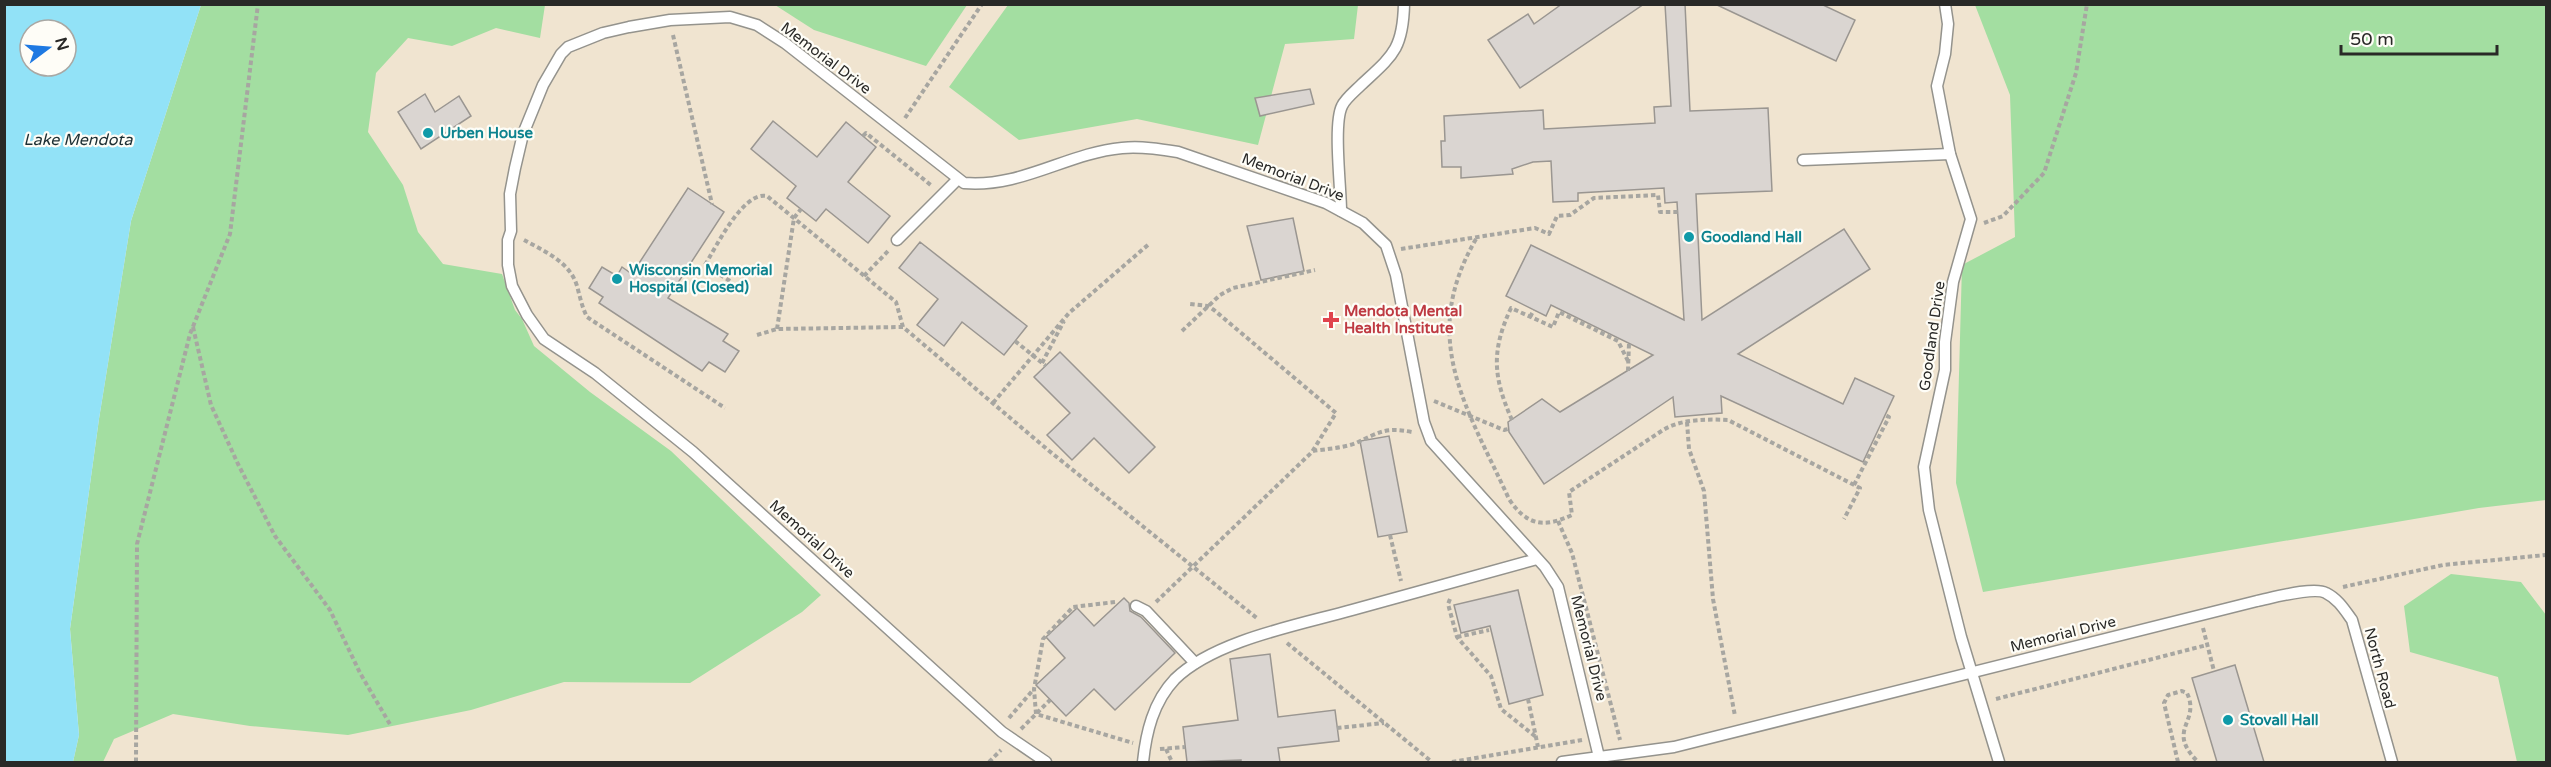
<svg xmlns="http://www.w3.org/2000/svg" width="2551" height="767" viewBox="0 0 2551 767" font-family="'Varela Round',sans-serif">
	<style>
		.medical { fill: #f0e4d0 }
		.green { fill: #a3dea1 }
		.water { fill: #92e2f7; fill-rule: evenodd }
		.building { fill: #dad5d1; stroke: #9a9691; stroke-width: 1.5 }
		.lines { fill: none; stroke-linecap: round; stroke-linejoin: round }
		.service-casing { stroke: #94938d; stroke-width: 13 }
		.path { stroke: #a7a6a1; stroke-width: 4; stroke-dasharray: 4.5 3; stroke-linecap: butt }
		.service { stroke: #fff; stroke-width: 10 }
		.culture-dot { fill: #0f9aa8; stroke: #fefdf7; stroke-width: 2 }
		.health-dot { fill: #e0444e; stroke: #fefdf7; stroke-width: 2 }
		.labels { text-anchor: middle; dominant-baseline: central; stroke-width: 4.5; stroke-linejoin: round; paint-order: stroke }
		.street-label { font-size: 15px; fill: #292927; stroke: #fefdf7 }
		.culture-label { font-size: 15px; font-weight: bold; fill: #0d838f; stroke: #fefdf7; text-anchor: start }
		.health-label { font-size: 15px; font-weight: bold; fill: #be3a42; stroke: #fefdf7; text-anchor: start }
		.water-label { font-size: 16px; font-style: italic; fill: #1b2e33; stroke: #fefdf7 }
	</style>
	<rect width="100%" height="100%" fill="#f1f0ea"/>
	<path class="medical" d="M201 5H2546V762H73L79 735 88 511 99 419 131 221Z"/>
	<g class="green">
		<path d="M201 5H545L540 38 496 28 452 46 408 38 376 73 368 132 403 185 418 232 443 264 502 274 515 310 522 319 534 346 590 392 671 451 821 595 802 612 690 683 564 682 471 710 348 735 250 726 173 714 114 739 103 762H73L79 735 70 629 99 419 131 221Z"/>
		<path d="M775 5H967L926 66 814 30Z"/>
		<path d="M1008 5H1358L1354 39 1285 44 1258 145 1137 119 1019 140 949 87Z"/>
		<path d="M1975 5H2546V500L2479 508 1983 592 1956 483 1962 265 2015 237 2010 95Z"/>
		<path d="M2451 574 2521 582 2546 615V762H2517L2498 677 2410 652 2404 606Z"/>
	</g>
	<path class="water" d="M4 5H201L131 221 99 419 70 629 79 735 73 762H5ZM30 30H66V66H30Z"/>
	<g class="building">
		<path d="M1562 4H1644L1520 88 1488 40 1528 14 1534 24Z"/>
		<path d="M1665 4H1685L1690 111 1768 108 1772 191 1696 194 1702 320 1844 229 1870 269 1738 354 1843 404 1855 378 1894 396 1863 462 1721 396 1722 413 1675 417 1673 397 1544 484 1509 432 1508 422 1542 399 1560 412 1653 355 1551 305 1546 316 1506 296 1531 245 1684 320 1677 202 1665 203 1664 188 1578 193V201L1553 202 1551 161 1533 162 1512 169 1513 174 1461 178V167H1442L1441 141H1445L1444 116 1543 110 1544 129 1655 123 1654 107 1671 106Z"/>
		<path d="M1715 4H1821L1855 20 1836 61Z"/>
		<path d="M1310 89 1314 104 1260 116 1255 98Z"/>
		<path d="M425 94 435 112 459 96 471 116 421 149 398 112Z"/>
		<path d="M773 121 817 157 846 122 876 147 848 182 890 216 868 243 826 209 816 221 787 198 796 186 751 149Z"/>
		<path d="M688 188 724 212 668 298 728 334 723 341 739 351 725 372 709 362 702 371 599 303 603 297 589 288 602 267 617 276 622 267 632 274Z"/>
		<path d="M1293 218 1304 271 1261 280 1247 226Z"/>
		<path d="M920 242 1027 326 1004 355 962 322 944 346 917 325 938 299 899 268Z"/>
		<path d="M1060 352 1155 447 1129 473 1094 438 1072 460 1047 435 1070 413 1034 377Z"/>
		<path d="M1389 436 1407 532 1378 537 1360 441Z"/>
		<path d="M1518 590 1543 695 1509 704 1490 626 1461 633 1454 605Z"/>
		<path d="M1124 598 1129 603 1130 611 1141 617 1175 653 1115 710 1094 689 1066 716 1036 685 1065 658 1046 637 1077 608 1094 626Z"/>
		<path d="M1270 654 1278 717 1335 710 1339 741 1278 748 1280 762H1241V760L1187 762 1183 727 1238 720 1230 659Z"/>
		<path d="M2235 665 2264 762H2217L2192 678Z"/>
	</g>
	<g class="lines">
		<defs>
			<g id="service">
				<path d="M1945 4 1948 24 1945 54 1937 86 1950 154 1971 219 1953 282 1945 342V370L1924 467 1929 510 1961 637 1999 762"/>
				<path d="M1803 160 1950 154"/>
				<path d="M1341 211C1341 188 1333 124 1342 106 1345 99 1355 91 1361 85 1392 56 1403 50 1404 4"/>
				<path d="M897 240 957 180"/>
				<path d="M1136 606 1146 611 1195 663"/>
				<path d="M1046 762 1002 732 693 452 595 373 544 339 527 315 512 286 508 265V240L511 231 510 194 515 168 523 134 543 85 561 54 568 47 603 33 629 27 670 20 730 17 757 25 785 43 964 183C1022 188 1067 153 1122 148 1141 146 1160 149 1178 152L1326 203 1363 223 1386 245 1396 275 1424 422 1431 441 1545 567 1558 587 1599 757"/>
				<path d="M1143 762C1146 733 1153 702 1175 679 1215 640 1299 625 1352 610 1414 593 1475 576 1537 559"/>
				<path d="M1562 762 1674 747 2257 601C2272 598 2314 586 2326 593 2338 599 2344 609 2352 620L2392 762"/>
			</g>
		</defs>
		<use href="#service" class="service-casing"/>
		<g class="path">
			<path d="M673 35 712 204"/>
			<path d="M905 118 982 4"/>
			<path d="M863 136 866 133 932 186"/>
			<path d="M1984 223 2003 216 2044 173 2076 73 2087 4"/>
			<path d="M1476 239C1418 339 1467 407 1509 499 1527 526 1544 528 1572 515L1569 492 1663 430C1681 419 1707 419 1728 420L1860 488 1844 519"/>
			<path d="M524 240C544 251 570 262 577 286 580 297 582 307 587 317L725 408"/>
			<path d="M1401 249 1535 228 1549 234 1557 216 1570 215 1594 198 1658 195 1660 212H1678"/>
			<path d="M864 276 889 250"/>
			<path d="M730 281 705 265C716 247 743 191 767 196L896 302 903 327 1048 450 1258 619"/>
			<path d="M1530 317 1534 310"/>
			<path d="M193 327 211 405 238 464 275 536 330 610 360 673 391 726"/>
			<path d="M777 329 794 218 801 209"/>
			<path d="M1182 331 1220 295 1233 288 1315 270"/>
			<path d="M757 335 777 329 903 327"/>
			<path d="M1015 341 1046 366"/>
			<path d="M1042 363 1064 321"/>
			<path d="M1628 371 1629 343"/>
			<path d="M1434 401 1504 430 1508 429"/>
			<path d="M993 403 1069 313 1149 244"/>
			<path d="M1512 420C1493 377 1491 351 1511 308L1553 327 1559 312 1618 341 1628 361"/>
			<path d="M1687 422 1689 449 1704 491 1713 599 1735 716"/>
			<path d="M1313 451C1326 449 1343 448 1356 443 1380 432 1385 427 1412 432"/>
			<path d="M1854 485 1889 417 1885 415"/>
			<path d="M1558 521 1572 553 1620 740"/>
			<path d="M1390 535 1401 581"/>
			<path d="M2343 587 2443 565 2546 555"/>
			<path d="M1450 599 1448 604 1457 637 1491 676 1501 709 1536 737"/>
			<path d="M1115 602 1073 607 1043 639 1034 689 1036 714 1133 743"/>
			<path d="M1156 602 1312 452 1336 413 1214 310 1208 306 1190 304"/>
			<path d="M2203 628 2214 671"/>
			<path d="M1457 637 1489 630"/>
			<path d="M1287 643 1432 762"/>
			<path d="M1528 699 1538 747"/>
			<path d="M1996 699 2207 645"/>
			<path d="M1009 718 1033 690"/>
			<path d="M1337 728 1384 723"/>
			<path d="M1021 729 1050 700"/>
			<path d="M1160 749 1185 747"/>
			<path d="M1166 749 1172 762"/>
			<path d="M136 762 137 544 190 334 230 234 258 4"/>
			<path d="M989 762 1001 750"/>
			<path d="M1452 762 1582 740"/>
			<path d="M2178 762 2164 703 2168 695 2182 691 2187 693C2201 723 2165 729 2198 762"/>
		</g>
		<use href="#service" class="service"/>
	</g>
	<g class="culture-dot">
		<circle cx="428" cy="133" r="6"/>
		<circle cx="1689" cy="237" r="6"/>
		<circle cx="617" cy="279" r="6"/>
		<circle cx="2228" cy="720" r="6"/>
	</g>
	<path class="health-dot" d="M1328 311h6v6h6v6h-6v6h-6v-6h-6v-6h6z"/>
	<g class="labels">
		<g class="street-label">
			<text transform="translate(826 58) rotate(37)">Memorial Drive</text>
			<text transform="translate(1293 177) rotate(21)">Memorial Drive</text>
			<text transform="translate(1932 336) rotate(-82)">Goodland Drive</text>
			<text transform="translate(812 539) rotate(42)">Memorial Drive</text>
			<text transform="translate(2063 634) rotate(-14)">Memorial Drive</text>
			<text transform="translate(1589 648) rotate(76)">Memorial Drive</text>
			<text transform="translate(2380 668) rotate(75)">North Road</text>
		</g>
		<g class="culture-label">
			<text x="440" y="133">Urben House</text>
			<text x="1701" y="237">Goodland Hall</text>
			<text x="629" y="270">Wisconsin Memorial<tspan x="629" dy="17">Hospital (Closed)</tspan></text>
			<text x="2240" y="720">Stovall Hall</text>
		</g>
		<g class="health-label">
			<text x="1344" y="311">Mendota Mental<tspan x="1344" dy="17">Health Institute</tspan></text>
		</g>
		<g class="water-label">
			<text x="78" y="140">Lake Mendota</text>
		</g>
	</g>
	<rect width="2551" height="767" fill="none" stroke="#292927" stroke-width="12"/>
	<g transform="translate(48 48) rotate(74)"><circle r="28" fill="#fefdf7" stroke="#a9a8a4" stroke-width="1.5"/>
	<path d="M0-4.5L10 22L0 15L-10 22Z" fill="#1e79e2"/>
	<text y="-9" font-size="16" font-weight="bold" text-anchor="middle" fill="#292927">N</text>
	</g>
	<path d="M2341 45v9h156v-9" fill="none" stroke="#292927" stroke-width="3"/>
	<text x="2350" y="45" font-size="18" fill="#292927" stroke="#fefdf7" stroke-width="4.5" paint-order="stroke">50 m</text>
</svg>
